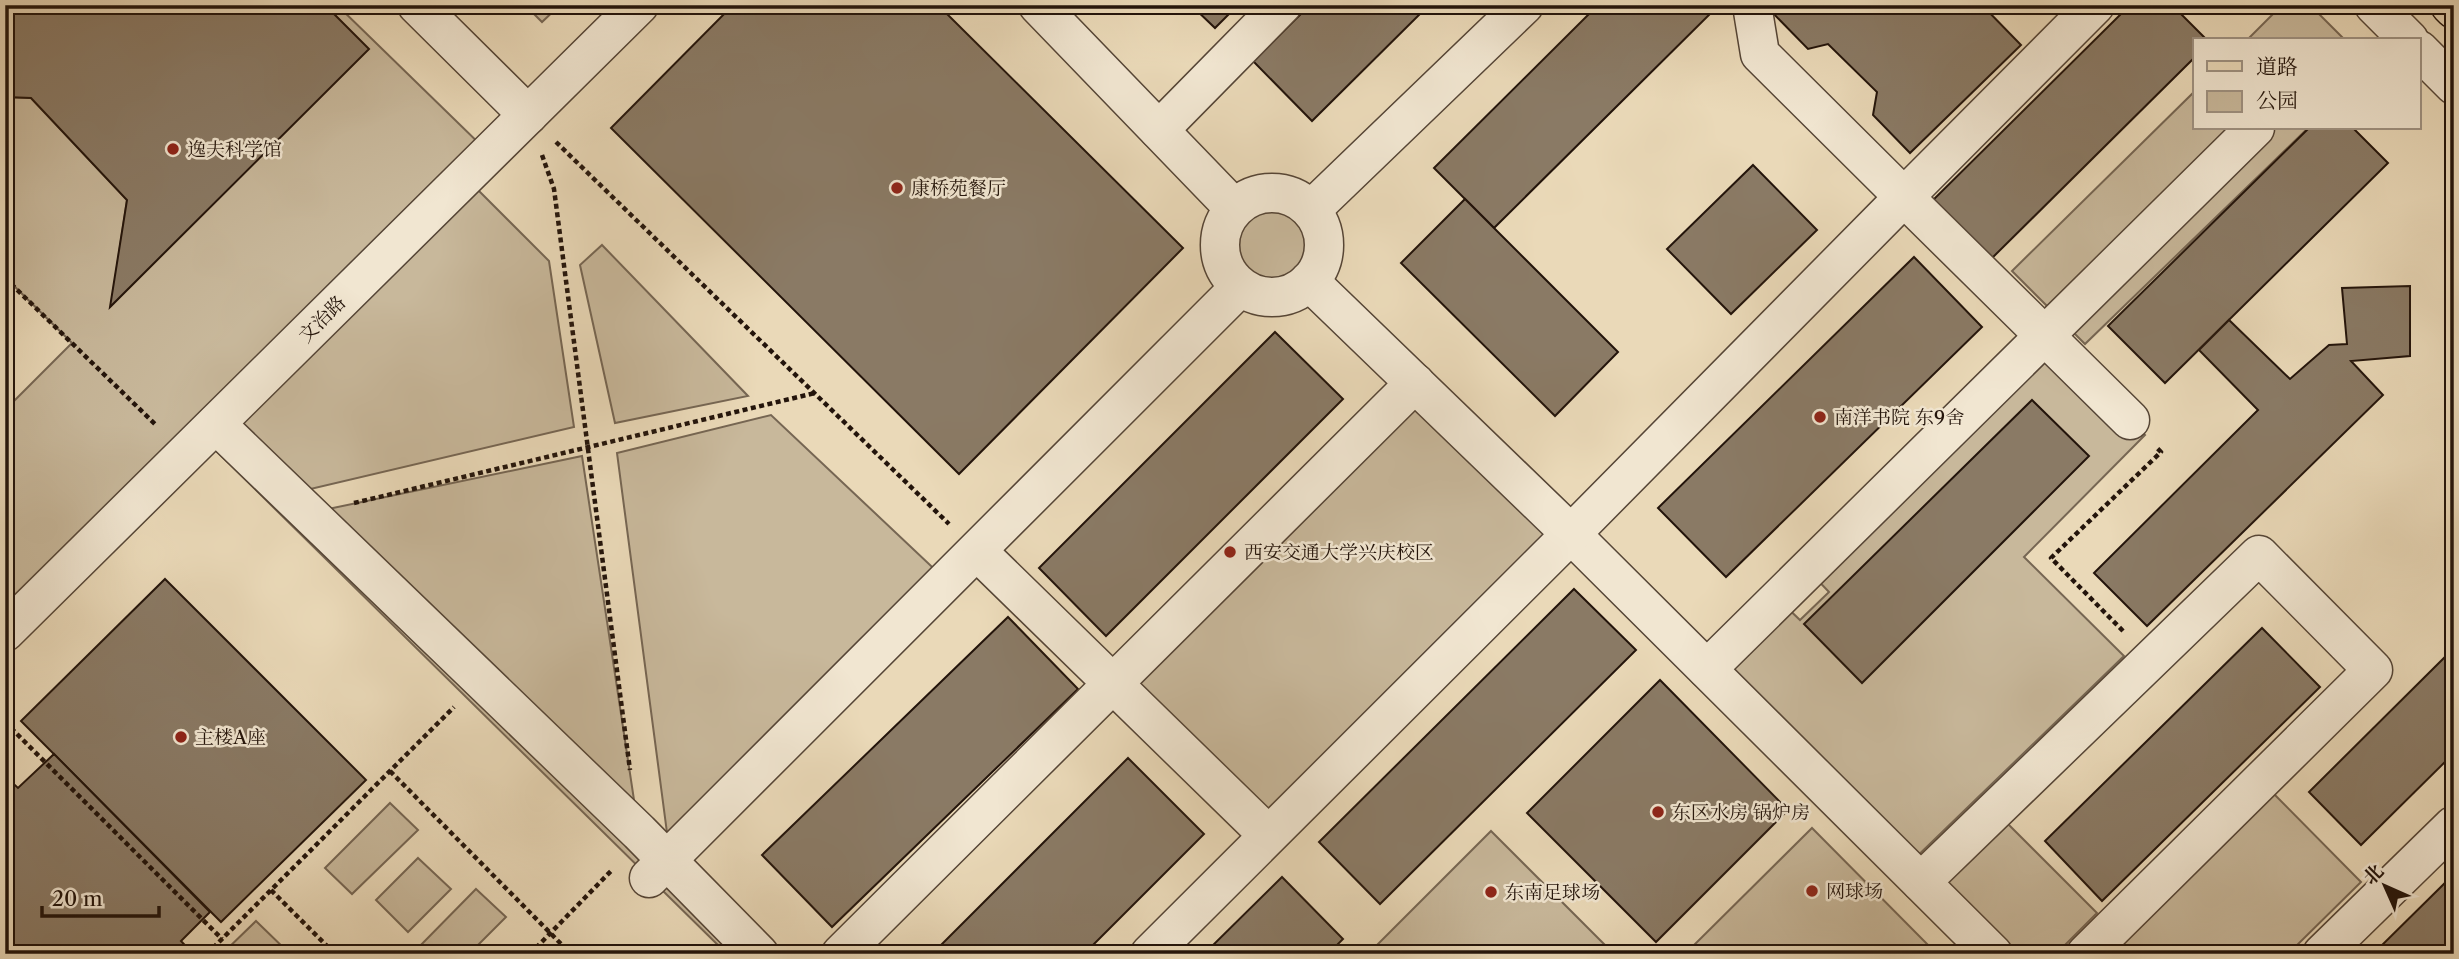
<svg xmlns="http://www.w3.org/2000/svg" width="2459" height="959" viewBox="0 0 2459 959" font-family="'Libre Caslon Text','Noto Serif SC',serif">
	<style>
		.green { fill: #c8b89b; stroke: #766653; stroke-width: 2 }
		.building { fill: #8a7a65; stroke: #23140b; stroke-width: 2 }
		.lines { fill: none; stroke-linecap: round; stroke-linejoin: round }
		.minor-casing { stroke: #554536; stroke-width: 41 }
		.major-casing { stroke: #23140b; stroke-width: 41 }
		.path { stroke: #23140b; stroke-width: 4.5; stroke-dasharray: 5 3.5; stroke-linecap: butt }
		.minor { stroke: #f1e6d1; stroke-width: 38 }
		.major { stroke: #ead9b8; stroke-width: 38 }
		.poi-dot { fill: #8f2418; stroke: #f1e6d1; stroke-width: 2.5 }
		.labels { text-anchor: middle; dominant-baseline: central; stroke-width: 5; stroke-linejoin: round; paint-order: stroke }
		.poi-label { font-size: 19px; fill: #23140b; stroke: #f1e6d1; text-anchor: start }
		.street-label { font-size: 19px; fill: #23140b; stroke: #f1e6d1 }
	</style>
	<rect width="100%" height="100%" fill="#ead9b8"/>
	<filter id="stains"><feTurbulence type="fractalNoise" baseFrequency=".00286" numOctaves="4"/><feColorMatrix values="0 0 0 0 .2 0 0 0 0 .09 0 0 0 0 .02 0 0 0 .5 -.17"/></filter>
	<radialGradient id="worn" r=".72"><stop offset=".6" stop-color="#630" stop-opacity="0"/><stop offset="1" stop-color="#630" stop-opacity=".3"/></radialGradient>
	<g class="green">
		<path d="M325 5H337L489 153 465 177 549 261 574 427 289 494 309 513 582 456 639 833 671 863 617 453 771 415 947 581 671 864 759 954H727L203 438 5 632V410L72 343 5 277V97L31 98 127 200 111 306 368 49Z"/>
		<path d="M525 5H560L542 22Z"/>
		<path d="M2282 5H2310L2345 40H2247Z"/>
		<path d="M2195 91V128H2308L2085 344 2012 271Z"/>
		<circle cx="1272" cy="245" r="52"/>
		<path d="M602 245 748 396 615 423 580 265Z"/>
		<path d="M2044 337 2145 435 2024 557 2124 656 1906 867 1707 669 1778 599 1800 620 1829 592 1808 570Z"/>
		<path d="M1415 383 1571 534 1268 835 1114 684Z"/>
		<path d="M2272 792 2361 882 2288 954H2109Z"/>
		<path d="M390 803 418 830 352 894 325 868Z"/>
		<path d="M2006 822 2097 913 2056 954H2015L1944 883Z"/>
		<path d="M1812 828 1937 954H1685Z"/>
		<path d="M1491 831 1614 954H1368Z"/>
		<path d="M418 858 451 889 408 932 376 900Z"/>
		<path d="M476 889 506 917 469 954H412Z"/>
		<path d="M256 921 290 954H257L250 947 242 954H222Z"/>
	</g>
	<g class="building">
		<path d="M5 5H325L369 49 110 307 127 200 31 98 5 97Z"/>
		<path d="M733 5H938L1183 248 959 474 611 128Z"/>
		<path d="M1191 5H1238L1215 28Z"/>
		<path d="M1310 5H1429L1312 121 1253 61Z"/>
		<path d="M1598 5H1719L1494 228 1434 168Z"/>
		<path d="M1982 5 2021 45 1910 153 1873 115 1877 92 1828 44 1808 49 1766 6Z"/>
		<path d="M2130 5H2172L2207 40H2195V57L1982 268 1924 209Z"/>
		<path d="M2309 128H2353L2388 163 2165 383 2108 326Z"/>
		<path d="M1753 165 1817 230 1731 314 1667 249Z"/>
		<path d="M1465 199 1618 352 1555 416 1401 263Z"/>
		<path d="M1914 257 1982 327 1726 577 1658 508Z"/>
		<path d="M2410 286V356L2351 361 2383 395 2147 626 2094 573 2258 410 2199 350 2229 320 2290 379 2329 345 2347 344 2342 288Z"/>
		<path d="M1275 332 1343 399 1106 636 1039 568Z"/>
		<path d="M2032 400 2089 456 1862 683 1804 624Z"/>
		<path d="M165 579 366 780 221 922 21 721Z"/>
		<path d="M1574 589 1636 650 1380 904 1319 842Z"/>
		<path d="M1008 617 1078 689 832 927 762 855Z"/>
		<path d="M2262 628 2320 687 2102 901 2045 841Z"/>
		<path d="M2454 648V753L2361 845 2309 792Z"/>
		<path d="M1660 680 1788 810 1656 942 1527 813Z"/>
		<path d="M54 754 210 912 181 941 193 954H5V776L18 788Z"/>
		<path d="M1128 758 1204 834 1084 954H932Z"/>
		<path d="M2454 874V954H2373Z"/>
		<path d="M1282 877 1343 939 1328 954H1204Z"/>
		<path d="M250 947 257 954H242Z"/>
	</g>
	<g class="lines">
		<defs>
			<g id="minor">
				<path d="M417 5 528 115"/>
				<path d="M1038 5 1234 208"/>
				<path d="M2095 5 1904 197 2130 420"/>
				<path d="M2374 5 2409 40"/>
				<path d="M2419 50 2454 85"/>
				<path d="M1159 130 1282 5"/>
				<circle cx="1272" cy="245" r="52"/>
				<path d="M1311 210 1524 5"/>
				<path d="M1309 281 1571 534 1993 954"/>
				<path d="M216 424 639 832 759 954"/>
				<path d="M977 551 1268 835"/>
				<path d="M5 632 639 5"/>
				<path d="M1707 669 2255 128"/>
				<path d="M649 878 1240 287"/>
				<path d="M1921 882 2259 555 2373 670 2086 954"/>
				<path d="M841 954 1415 383"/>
				<path d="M1150 954 1571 534 1904 197 1760 54 1752 5"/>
				<path d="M2322 954 2453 826"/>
			</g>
			<path id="major" d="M2450 5 2454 9"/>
		</defs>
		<use href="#minor" class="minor-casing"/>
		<use href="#major" class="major-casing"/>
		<g class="path">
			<path d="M556 142 949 524"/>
			<path d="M542 155 554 189 630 770"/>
			<path d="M5 278 157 426"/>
			<path d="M354 503 815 393"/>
			<path d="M2123 631 2051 558 2161 452 2157 448"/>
			<path d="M5 722 222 939"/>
			<path d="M390 771 571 954"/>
			<path d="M271 890 335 954"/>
			<path d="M207 954 454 707"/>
			<path d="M530 954 611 871"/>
		</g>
		<use href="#minor" class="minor"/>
		<use href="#major" class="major"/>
	</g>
	<g class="poi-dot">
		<circle cx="173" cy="149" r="7"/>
		<circle cx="897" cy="188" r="7"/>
		<circle cx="1820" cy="417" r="7"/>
		<circle cx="1230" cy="552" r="7"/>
		<circle cx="181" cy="737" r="7"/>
		<circle cx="1658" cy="812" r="7"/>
		<circle cx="1812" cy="891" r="7"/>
		<circle cx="1491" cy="892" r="7"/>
	</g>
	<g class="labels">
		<g class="poi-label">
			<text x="187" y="149">逸夫科学馆</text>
			<text x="911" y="188">康桥苑餐厅</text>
			<text x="1834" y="417">南洋书院 东9舍</text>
			<text x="1244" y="552">西安交通大学兴庆校区</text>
			<text x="195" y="737">主楼A座</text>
			<text x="1672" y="812">东区水房 锅炉房</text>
			<text x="1826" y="891">网球场</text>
			<text x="1505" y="892">东南足球场</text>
		</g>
		<g class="street-label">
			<text transform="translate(322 319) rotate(-45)">文治路</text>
		</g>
	</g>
	<rect width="2459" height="959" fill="none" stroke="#ead9b8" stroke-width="28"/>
	<rect x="7" y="7" width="2445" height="945" fill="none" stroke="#23140b" stroke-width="3.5"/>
	<rect x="14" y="14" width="2431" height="931" fill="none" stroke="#23140b" stroke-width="2"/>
	<rect x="2193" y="38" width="228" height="91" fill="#f1e6d1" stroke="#9f9282" stroke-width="2"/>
	<rect x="2207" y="61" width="35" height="10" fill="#ead9b8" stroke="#9f9282" stroke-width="2"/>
	<text x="2256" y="74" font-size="21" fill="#23140b">道路</text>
	<rect x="2207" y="91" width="35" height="21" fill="#c8b89b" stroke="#9f9282" stroke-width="2"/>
	<text x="2256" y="108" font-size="21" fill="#23140b">公园</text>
	<g transform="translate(2385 886) rotate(315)" stroke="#f1e6d1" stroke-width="5" paint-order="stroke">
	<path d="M0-5L12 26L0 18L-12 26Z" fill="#23140b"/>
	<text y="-10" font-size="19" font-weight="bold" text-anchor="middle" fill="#23140b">北</text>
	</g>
	<path d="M42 906v10h117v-10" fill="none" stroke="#23140b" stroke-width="3.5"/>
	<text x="52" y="906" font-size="21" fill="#23140b" stroke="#f1e6d1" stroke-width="5" paint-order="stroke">20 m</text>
	<rect width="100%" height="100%" filter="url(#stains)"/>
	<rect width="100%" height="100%" fill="url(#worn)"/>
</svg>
